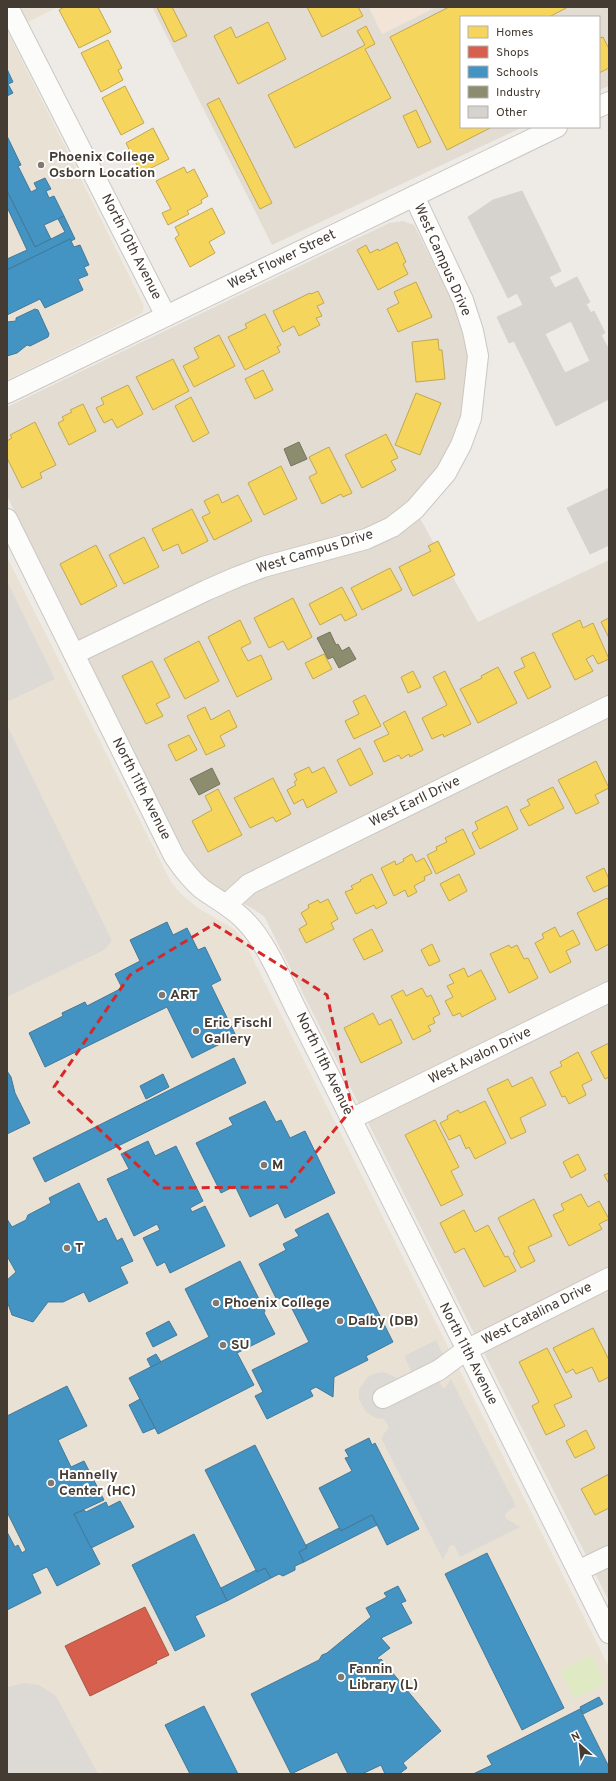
<svg xmlns="http://www.w3.org/2000/svg" width="616" height="1781" viewBox="0 0 616 1781" font-family="Overpass,sans-serif">
	<style>
		.residential { fill: #e3dcd3 }
		.commercial { fill: #f2e5d8 }
		.education { fill: #eae1d5 }
		.green { fill: #dfeac4 }
		.parking { fill: #dddad6 }
		.homes { fill: #f6d55c; stroke: #c1a750 }
		.shops { fill: #d6604d; stroke: #aa5545 }
		.schools { fill: #4393c3; stroke: #437998 }
		.industry { fill: #8c8c6e; stroke: #76745c }
		.building { fill: #d6d2cd; stroke: #d6d2cc; fill-rule: evenodd }
		.lines { fill: none; stroke-linecap: round; stroke-linejoin: round }
		.minor-casing { stroke: #cbc7c2; stroke-width: 22 }
		.minor { stroke: #fcfcfb; stroke-width: 20 }
		.marked { fill: none; stroke: #d62828; stroke-width: 3; stroke-dasharray: 8 5; stroke-linejoin: round }
		.poi-dot { fill: #807972; stroke: #fff; stroke-width: 1.5 }
		.labels { text-anchor: middle; dominant-baseline: central; stroke-width: 4; stroke-linejoin: round; paint-order: stroke }
		.poi-label { font-size: 14px; font-weight: bold; fill: #443b33; stroke: #fff; text-anchor: start }
		.street-label { font-size: 14px; fill: #443b33; stroke: #fff }
	</style>
	<rect width="100%" height="100%" fill="#eeebe6"/>
	<g class="residential">
		<path d="M152 7H369L382 34 436 7H609V86L599 90V17H461V127H523L272 245Z"/>
		<path d="M403 221 414 225 456 308 469 361 465 409 446 455 412 504 478 622 609 560V1601L264 916 207 881 190 866 7 496V407L389 223Z"/>
	</g>
	<path class="commercial" d="M369 7H436L382 34Z"/>
	<g class="education">
		<path d="M7 7H58L8 32 144 306 143 312 137 316 7 380Z"/>
		<path d="M7 557 171 882 181 894 198 908 234 929 243 939 609 1667V1774H7Z"/>
	</g>
	<path class="green" d="M591 1655 606 1683 575 1699 560 1671Z"/>
	<g class="parking">
		<path d="M7 581 55 679 7 702Z"/>
		<path d="M7 725 112 941 104 950 7 997Z"/>
		<path d="M436 1340 451 1371 439 1380 442 1387 445 1388 451 1379 516 1506 507 1512 505 1516 507 1519 520 1527 460 1557 454 1545 450 1546 443 1560 381 1438 389 1427 384 1419 376 1418 366 1412 359 1399V1389L367 1378 373 1374 382 1372 387 1373 397 1378 411 1371 404 1356Z"/>
		<path d="M24 1683 39 1685 56 1696 98 1774H7V1687Z"/>
	</g>
	<g class="homes">
		<path d="M64 7H98L111 32 79 48 59 10Z"/>
		<path d="M157 7H172L187 36 174 42Z"/>
		<path d="M307 7H358L363 16 322 37Z"/>
		<path d="M449 7H568L549 17H461V127H492L447 150 390 37Z"/>
		<path d="M268 22 286 59 238 84 214 36 231 27 236 38Z"/>
		<path d="M366 26 375 44 365 49 391 98 295 148 268 95 365 45 357 31Z"/>
		<path d="M603 37 609 49V68L599 73V38Z"/>
		<path d="M108 40 122 68 118 70 123 80 101 92 81 53Z"/>
		<path d="M125 86 144 123 121 135 102 98Z"/>
		<path d="M219 98 272 203 260 209 207 104Z"/>
		<path d="M416 110 431 142 418 148 403 116Z"/>
		<path d="M153 128 169 159 141 173 126 143Z"/>
		<path d="M184 167 187 173 194 169 208 196 201 200 202 203 187 211 189 214 168 225 162 213 171 209 156 181Z"/>
		<path d="M212 208 225 233 209 242 215 253 190 267 175 238 179 235 175 227Z"/>
		<path d="M397 242 406 262 403 264 408 274 378 290 357 250 366 245 370 253 378 249 379 251Z"/>
		<path d="M416 282 432 317 398 332 387 309 399 303 394 292Z"/>
		<path d="M318 291 324 303 317 306 322 316 316 318 320 325 299 336 294 326 283 332 273 311 310 293 311 294Z"/>
		<path d="M265 314 281 345 277 347 280 352 245 370 228 337 247 328 245 324Z"/>
		<path d="M219 335 235 366 194 387 183 366 199 358 194 348Z"/>
		<path d="M438 339 439 350H442L445 379 416 382 412 342Z"/>
		<path d="M173 359 189 391 153 410 136 377Z"/>
		<path d="M263 370 273 390 255 399 245 379Z"/>
		<path d="M128 385 143 414 117 428 112 419 104 423 96 408 104 404 101 398Z"/>
		<path d="M416 393 441 403 420 455 395 445Z"/>
		<path d="M191 397 209 433 193 442 175 406Z"/>
		<path d="M83 404 96 431 69 445 58 423 64 420 62 417 72 412 70 410Z"/>
		<path d="M35 422 56 465 40 473 42 478 22 488 7 458V441L12 438 10 435Z"/>
		<path d="M386 434 398 458 391 461 396 470 362 488 345 455Z"/>
		<path d="M329 447 352 493 343 497 341 494 322 504 309 477 317 473 309 457Z"/>
		<path d="M281 466 297 499 264 515 248 483Z"/>
		<path d="M218 494 222 503 238 495 252 521 214 540 202 517 210 513 204 501Z"/>
		<path d="M192 509 208 541 182 554 178 544 163 551 152 529Z"/>
		<path d="M144 537 159 567 124 584 109 555Z"/>
		<path d="M438 541 455 575 413 596 399 567 431 551 428 546Z"/>
		<path d="M96 545 117 586 81 605 60 564Z"/>
		<path d="M390 568 402 590 362 610 351 588Z"/>
		<path d="M342 587 357 615 345 621 341 614 320 625 309 604Z"/>
		<path d="M293 598 312 637 288 650 283 641 269 648 254 618Z"/>
		<path d="M609 618V638L601 622Z"/>
		<path d="M240 620 251 643 241 648 248 661 261 655 272 679 237 697 208 637Z"/>
		<path d="M580 620 583 628 593 623 609 659 598 664 593 655 586 659 593 671 575 680 552 634Z"/>
		<path d="M199 641 219 681 185 699 164 659Z"/>
		<path d="M534 652 551 687 528 699 514 672 525 667 521 658Z"/>
		<path d="M324 654 332 669 313 679 305 663Z"/>
		<path d="M152 661 170 697 156 704 163 716 146 724 122 676Z"/>
		<path d="M498 667 517 703 478 723 460 689 482 678 481 676Z"/>
		<path d="M413 671 421 687 408 693 401 677Z"/>
		<path d="M445 671 471 724 444 737 443 734 432 739 422 718 447 705 433 677Z"/>
		<path d="M365 695 381 726 354 739 345 721 359 714 353 701Z"/>
		<path d="M205 707 211 720 229 710 237 727 220 736 225 746 206 755 187 716Z"/>
		<path d="M405 711 423 750 410 757 409 754 401 759 399 755 384 762 374 741 389 734 383 723Z"/>
		<path d="M189 735 197 750 176 761 168 745Z"/>
		<path d="M360 748 373 774 350 786 337 760Z"/>
		<path d="M596 761 609 788 595 795 599 803 576 814 558 780Z"/>
		<path d="M309 767 312 773 324 767 337 792 307 808 303 799 294 804 287 790 296 785 294 782 297 780 294 774Z"/>
		<path d="M273 778 291 814 276 822 273 817 250 828 234 798Z"/>
		<path d="M553 787 564 808 529 826 520 810 530 805 527 800Z"/>
		<path d="M218 789 242 835 208 852 192 821 212 810 205 796Z"/>
		<path d="M507 806 518 829 480 849 472 833 478 829 475 822Z"/>
		<path d="M463 829 475 854 436 874 427 855 437 850 436 847 447 842 445 838Z"/>
		<path d="M412 854 416 862 424 858 432 873 424 877 425 880 414 886 417 892 408 897 405 890 394 896 381 868 395 861 396 865 404 861 403 859Z"/>
		<path d="M604 868 609 879V885L594 892 586 877Z"/>
		<path d="M372 874 387 903 376 909 374 905 356 914 345 892 353 889 351 886 361 881 360 880Z"/>
		<path d="M459 874 467 891 449 901 440 884Z"/>
		<path d="M607 898 609 901V944L596 951 577 913Z"/>
		<path d="M328 899 338 919 331 923 334 929 306 943 299 929 307 924 301 913 309 908 308 905 318 900 320 903Z"/>
		<path d="M555 927 560 937 573 930 580 944 566 951 571 962 550 973 535 943 544 938 542 934Z"/>
		<path d="M372 929 383 951 364 960 353 939Z"/>
		<path d="M432 944 440 961 429 966 421 950Z"/>
		<path d="M509 945 511 948 517 945 524 959 528 958 538 978 509 993 490 954Z"/>
		<path d="M464 968 468 977 481 970 496 999 462 1017 460 1013 453 1016 445 1001 453 997 447 986 454 983 449 975Z"/>
		<path d="M422 988 427 997 431 995 440 1014 433 1018 435 1023 428 1026 431 1031 413 1040 391 996 403 990 406 996Z"/>
		<path d="M373 1013 379 1025 391 1019 402 1043 361 1063 344 1028Z"/>
		<path d="M609 1043V1077L605 1079 591 1052Z"/>
		<path d="M578 1052 592 1080 582 1085 586 1095 569 1104 565 1096 562 1097 550 1072 562 1066 560 1062Z"/>
		<path d="M532 1077 546 1105 520 1118 526 1132 511 1139 487 1089 508 1079 512 1087Z"/>
		<path d="M485 1101 506 1143 475 1159 469 1147 466 1149 460 1135 449 1140 440 1123 448 1119 447 1116 458 1110 460 1113Z"/>
		<path d="M435 1120 459 1167 451 1171 463 1195 441 1206 405 1135Z"/>
		<path d="M578 1154 586 1170 571 1178 563 1162Z"/>
		<path d="M609 1173V1184L604 1175Z"/>
		<path d="M581 1194 588 1207 599 1201 609 1219 599 1224 602 1229 569 1246 553 1215 564 1210 561 1204Z"/>
		<path d="M534 1199 552 1236 528 1247 535 1261 521 1268 513 1253 515 1252 498 1218Z"/>
		<path d="M464 1210 475 1232 488 1225 505 1257 508 1256 516 1271 484 1287 464 1248 455 1253 440 1223Z"/>
		<path d="M593 1328 609 1360V1377L599 1382 592 1367 576 1374 573 1369 566 1373 553 1348Z"/>
		<path d="M547 1348 572 1397 554 1405 565 1426 546 1435 532 1406 539 1402 519 1362Z"/>
		<path d="M586 1430 595 1448 575 1458 566 1441Z"/>
		<path d="M609 1474V1508L595 1515 581 1489Z"/>
	</g>
	<path class="shops" d="M145 1607 169 1655 156 1661 157 1663 90 1696 65 1646Z"/>
	<g class="schools">
		<path d="M7 69 13 82 8 84 13 93 7 96Z"/>
		<path d="M7 136 21 165 18 166 31 192 37 189 34 183 45 178 51 189 46 191 49 198 54 196 64 216 44 225 51 239 35 247 7 191Z"/>
		<path d="M7 191 35 247 65 232 58 219 64 216 75 239 71 241 70 239 7 270V259L27 250 7 207Z"/>
		<path d="M70 239 74 247 80 245 89 265 84 267 88 275 78 279 83 290 45 308 40 299 7 315V270Z"/>
		<path d="M35 309 38 310 49 334 48 337 30 346 27 345 17 353 7 356V322L16 321V318Z"/>
		<path d="M167 922 173 935 187 928 198 950 205 947 221 980 211 985 236 1036 192 1058 167 1007 45 1067 29 1033 63 1016 62 1013 85 1002 87 1006 122 988 115 974 140 961 130 940Z"/>
		<path d="M234 1058 246 1083 45 1182 33 1158Z"/>
		<path d="M7 1071 11 1077 15 1093 30 1123 7 1134Z"/>
		<path d="M163 1074 169 1087 146 1099 140 1086Z"/>
		<path d="M265 1101 276 1122 281 1120 290 1138 305 1131 335 1193 285 1218 278 1203 250 1217 235 1186 221 1193 196 1143 233 1125 229 1118Z"/>
		<path d="M148 1141 155 1156 176 1146 203 1201 190 1208 192 1212 205 1206 225 1246 170 1273 165 1262 157 1266 143 1238 160 1230 157 1224 134 1236 107 1179 129 1169 121 1154Z"/>
		<path d="M79 1183 98 1222 106 1218 117 1241 122 1238 133 1261 120 1267 128 1283 89 1302 84 1292 63 1302H48L33 1322 12 1315 7 1301V1280L16 1272 7 1256V1219L12 1227 26 1220 28 1215 51 1203 49 1198Z"/>
		<path d="M328 1213 393 1342 366 1356 368 1360 334 1377 333 1397 316 1387 310 1390 313 1396 267 1419 255 1396 263 1392 252 1370 309 1342 285 1295 277 1300 259 1264 286 1250 283 1244 299 1236 295 1230Z"/>
		<path d="M240 1261 265 1311 264 1313 275 1334 237 1353 254 1385 158 1434 129 1378 209 1337 185 1289Z"/>
		<path d="M169 1321 177 1335 153 1347 146 1333Z"/>
		<path d="M156 1354 161 1362 151 1367 147 1359Z"/>
		<path d="M67 1386 87 1426 58 1440 71 1467 84 1461 104 1500 74 1514 100 1564 57 1586 47 1567 32 1574 41 1593 7 1610V1532L15 1547 18 1545 22 1553 26 1550 7 1512V1416Z"/>
		<path d="M140 1399 155 1428 143 1433 129 1405Z"/>
		<path d="M369 1438 372 1445 375 1443 419 1529 387 1545 372 1515 341 1531 319 1488 352 1471 345 1458 349 1457 345 1450Z"/>
		<path d="M255 1445 307 1548 299 1552 304 1562 295 1566V1570L283 1576 279 1574 271 1578 265 1568 257 1572 205 1470Z"/>
		<path d="M120 1501 134 1527 91 1548 74 1514 84 1510 86 1512 106 1502 108 1507Z"/>
		<path d="M372 1515 377 1525 304 1562 299 1552 307 1548 306 1545 339 1528 341 1531Z"/>
		<path d="M194 1534 227 1601 195 1616 205 1636 175 1651 132 1565Z"/>
		<path d="M487 1553 564 1708 522 1730 445 1574Z"/>
		<path d="M265 1568 271 1578 227 1601 221 1588 256 1570 257 1572Z"/>
		<path d="M398 1586 406 1601 401 1603 412 1623 381 1638 390 1648 377 1658 379 1660 381 1659 441 1731 403 1763 407 1768 399 1774H385L381 1765 362 1774H348L337 1752 291 1774 251 1694 319 1660 322 1655 327 1653 371 1617 366 1608 387 1597 384 1593Z"/>
		<path d="M599 1697 603 1704 583 1714 580 1707Z"/>
		<path d="M204 1706 238 1774H190L165 1725Z"/>
		<path d="M580 1709 609 1767V1774H473L492 1765 487 1756Z"/>
	</g>
	<g class="industry">
		<path d="M299 442 307 459 291 466 284 449Z"/>
		<path d="M330 632 336 645 338 644 342 651 349 647 356 659 339 668 333 657 328 659 317 638Z"/>
		<path d="M212 768 220 784 199 795 190 779Z"/>
	</g>
	<g class="building">
		<path d="M522 191 561 271 549 277 555 288 577 277 590 302 586 304 591 313 594 311 605 333 601 335 609 350V399L556 426 514 341 509 343 497 317 523 305 517 293 508 298 468 217 493 200ZM571 321 590 361 565 373 545 334Z"/>
		<path d="M609 488V545L590 554 567 508Z"/>
	</g>
	<g class="lines">
		<defs>
			<g id="minor">
				<path d="M8 7 166 316"/>
				<path d="M599 107 609 102"/>
				<path d="M7 393 557 127"/>
				<path d="M7 519 174 856C182 868 190 879 202 889 217 900 234 908 246 922 266 942 282 981 295 1007L609 1633"/>
				<path d="M74 654 207 590 237 577 263 567 366 539 392 527 415 509 446 473 461 445 471 418 478 356 473 331 463 300 414 196"/>
				<path d="M226 905 249 884 609 706"/>
				<path d="M351 1119 609 992"/>
				<path d="M383 1398 439 1370 466 1350 609 1278"/>
				<path d="M578 1571 609 1556"/>
			</g>
		</defs>
		<use href="#minor" class="minor-casing"/>
		<use href="#minor" class="minor"/>
	</g>
	<path class="marked" d="M214 924 327 995 352 1109 287 1187 162 1188 54 1087 130 975Z"/>
	<g class="poi-dot">
		<circle cx="41" cy="165" r="4"/>
		<circle cx="162" cy="995" r="4"/>
		<circle cx="196" cy="1031" r="4"/>
		<circle cx="264" cy="1165" r="4"/>
		<circle cx="67" cy="1248" r="4"/>
		<circle cx="216" cy="1303" r="4"/>
		<circle cx="340" cy="1321" r="4"/>
		<circle cx="223" cy="1345" r="4"/>
		<circle cx="51" cy="1483" r="4"/>
		<circle cx="341" cy="1677" r="4"/>
	</g>
	<g class="labels">
		<g class="poi-label">
			<text x="49" y="157">Phoenix College<tspan x="49" dy="16">Osborn Location</tspan></text>
			<text x="170" y="995">ART</text>
			<text x="204" y="1023">Eric Fischl<tspan x="204" dy="16">Gallery</tspan></text>
			<text x="272" y="1165">M</text>
			<text x="75" y="1248">T</text>
			<text x="224" y="1303">Phoenix College</text>
			<text x="348" y="1321">Dalby (DB)</text>
			<text x="231" y="1345">SU</text>
			<text x="59" y="1475">Hannelly<tspan x="59" dy="16">Center (HC)</tspan></text>
			<text x="349" y="1669">Fannin<tspan x="349" dy="16">Library (L)</tspan></text>
		</g>
		<g class="street-label">
			<text transform="translate(131 247) rotate(63)">North 10th Avenue</text>
			<text transform="translate(282 260) rotate(-26)">West Flower Street</text>
			<text transform="translate(442 260) rotate(66)">West Campus Drive</text>
			<text transform="translate(315 552) rotate(-17)">West Campus Drive</text>
			<text transform="translate(141 789) rotate(63)">North 11th Avenue</text>
			<text transform="translate(415 802) rotate(-26)">West Earll Drive</text>
			<text transform="translate(480 1056) rotate(-26)">West Avalon Drive</text>
			<text transform="translate(324 1064) rotate(64)">North 11th Avenue</text>
			<text transform="translate(537 1314) rotate(-27)">West Catalina Drive</text>
			<text transform="translate(468 1354) rotate(63)">North 11th Avenue</text>
		</g>
	</g>
	<rect width="616" height="1781" fill="none" stroke="#443b33" stroke-width="16"/>
	<rect x="460" y="16" width="140" height="112" fill="#ffffff" stroke="#b4b1ad"/>
	<rect x="468" y="26" width="20" height="12" fill="#f6d55c" stroke="#b4b1ad"/>
	<text x="496" y="36" font-size="12" fill="#443b33">Homes</text>
	<rect x="468" y="46" width="20" height="12" fill="#d6604d" stroke="#b4b1ad"/>
	<text x="496" y="56" font-size="12" fill="#443b33">Shops</text>
	<rect x="468" y="66" width="20" height="12" fill="#4393c3" stroke="#b4b1ad"/>
	<text x="496" y="76" font-size="12" fill="#443b33">Schools</text>
	<rect x="468" y="86" width="20" height="12" fill="#8c8c6e" stroke="#b4b1ad"/>
	<text x="496" y="96" font-size="12" fill="#443b33">Industry</text>
	<rect x="468" y="106" width="20" height="12" fill="#d6d2cd" stroke="#b4b1ad"/>
	<text x="496" y="116" font-size="12" fill="#443b33">Other</text>
	<g transform="translate(580 1745) rotate(333)" stroke="#ffffff" stroke-width="3" paint-order="stroke">
	<path d="M0-3L7 15L0 10L-7 15Z" fill="#443b33"/>
	<text y="-6" font-size="11" font-weight="bold" text-anchor="middle" fill="#443b33">N</text>
	</g>
</svg>
